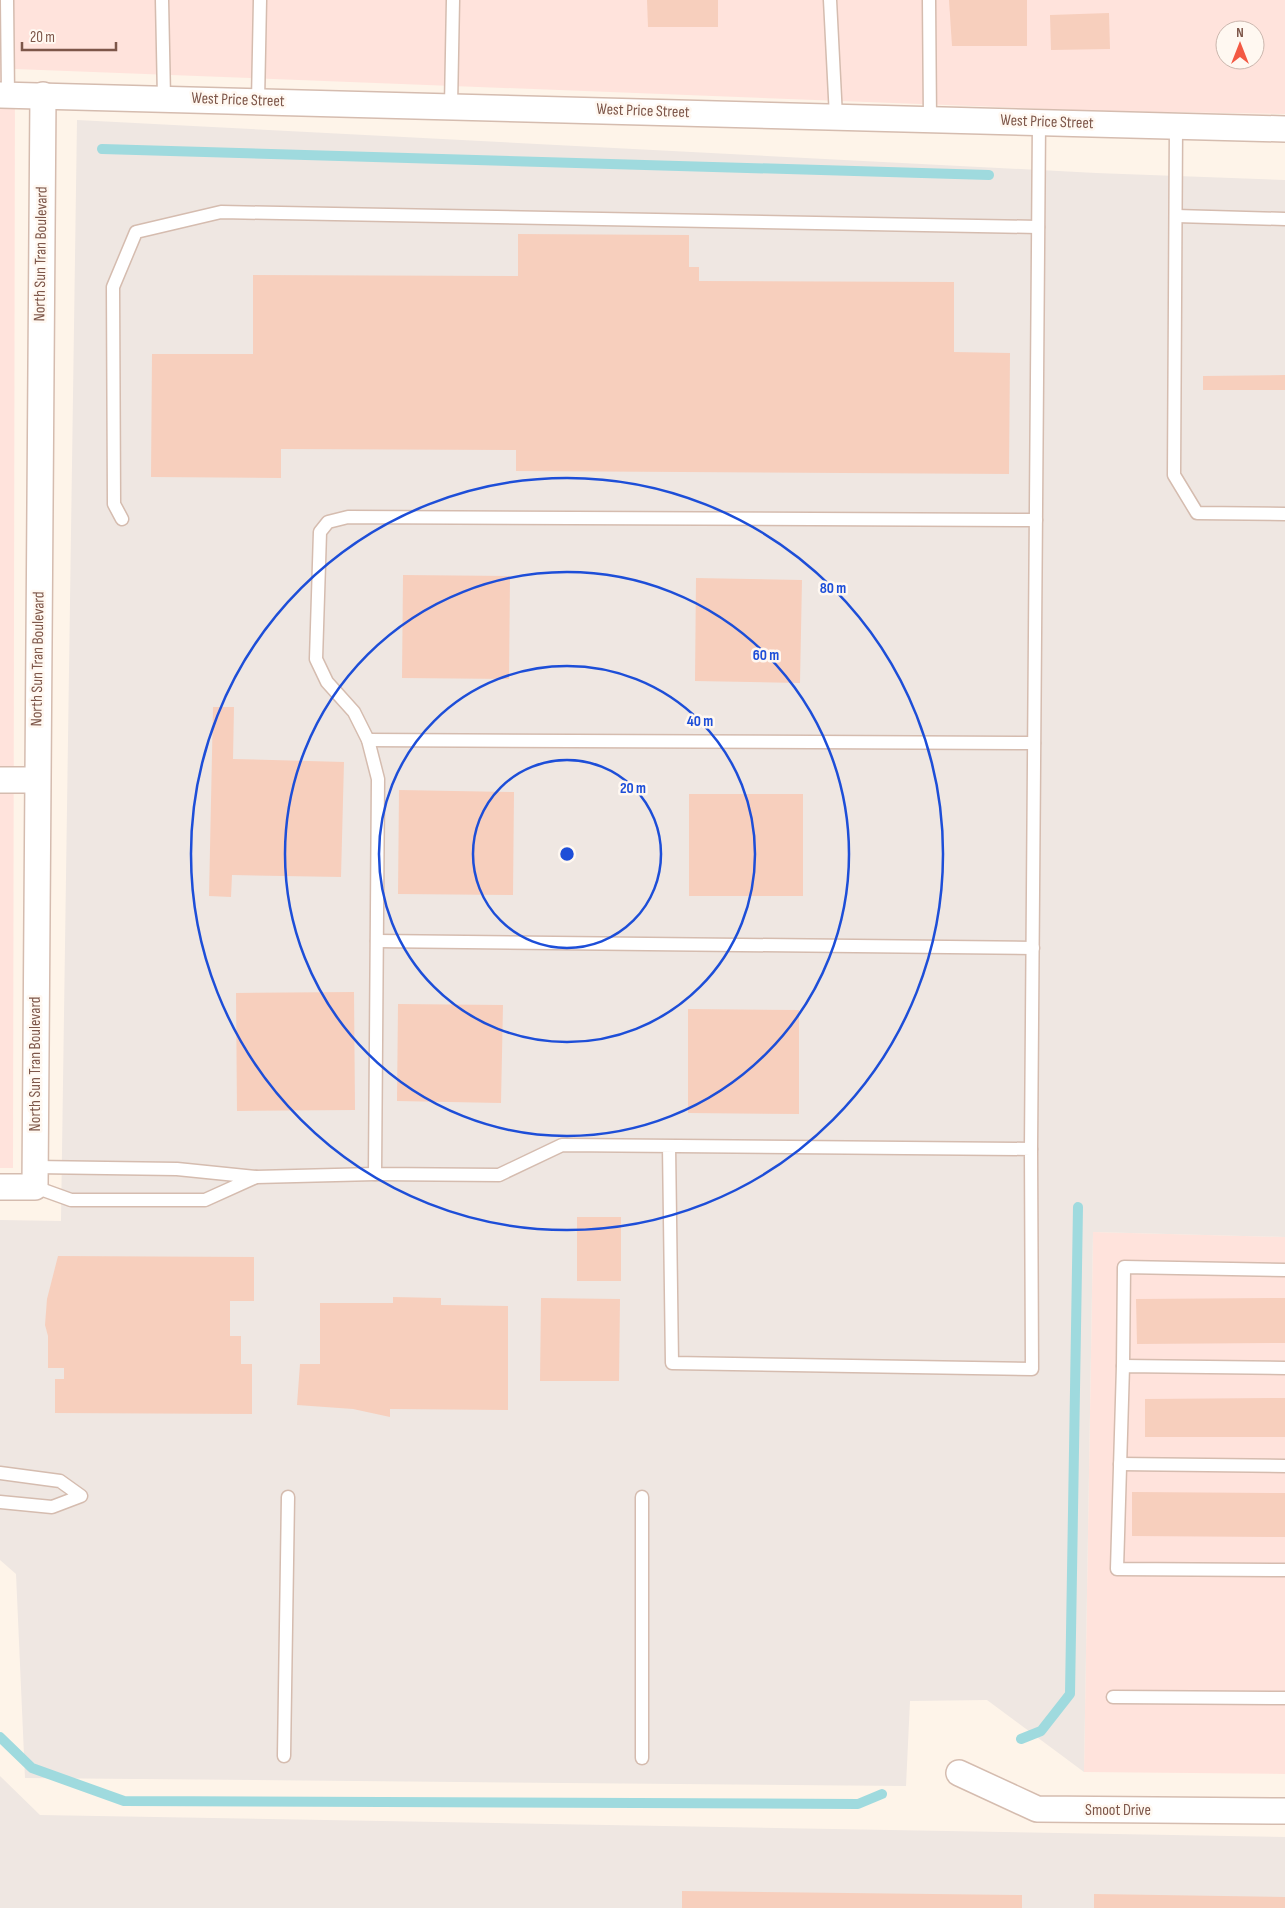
<svg xmlns="http://www.w3.org/2000/svg" width="1285" height="1908" viewBox="0 0 1285 1908" font-family="'Sofia Sans Condensed',sans-serif">
	<style>
		.commercial { fill: #ffe3dc; fill-rule: evenodd }
		.industrial { fill: #efe7e2 }
		.lines { fill: none; stroke-linecap: round; stroke-linejoin: round }
		.stream { stroke: #9fdade; stroke-width: 10 }
		.building { fill: #f7cfbd }
		.service-casing { stroke: #d5bcaf; stroke-width: 15 }
		.minor-casing { stroke: #d5bcaf; stroke-width: 28 }
		.service { stroke: #fff; stroke-width: 12 }
		.minor { stroke: #fff; stroke-width: 25 }
		.ring { fill: none; stroke: #1d4ed8; stroke-width: 2.5 }
		.labels { text-anchor: middle; dominant-baseline: central; stroke-width: 5; stroke-linejoin: round; paint-order: stroke }
		.street-label { font-size: 16px; fill: #7d5649; stroke: #fff8f1 }
		.centre { fill: #1d4ed8; stroke: #fff8f1; stroke-width: 2.5 }
		.ring-label { font-size: 15px; text-anchor: middle; font-weight: bold; fill: #1d4ed8; stroke: #fff8f1; stroke-width: 5; stroke-linejoin: round; paint-order: stroke }
	</style>
	<rect width="100%" height="100%" fill="#fef4e9"/>
	<g class="commercial">
		<path d="M0 0H1285V114L1100 111 15 69 13 1168H0ZM1225 30H1255V60H1225Z"/>
		<path d="M1093 1232 1285 1237V1774L1084 1772Z"/>
	</g>
	<g class="industrial">
		<path d="M77 120 1096 173 1285 180V1237L1093 1232 1084 1772 987 1700 910 1701 906 1786 25 1778 16 1574 0 1560V1220L61 1221Z"/>
		<path d="M0 1776 40 1815 1285 1837V1908H0Z"/>
	</g>
	<g class="lines">
		<g class="stream">
			<path d="M102 149 989 175"/>
			<path d="M0 1737 32 1768 124 1801 858 1804 882 1794"/>
			<path d="M1021 1739 1041 1731 1070 1694 1078 1207"/>
		</g>
	</g>
	<g class="building">
		<path d="M647 0H718V27H648Z"/>
		<path d="M949 0H1027V46H952Z"/>
		<path d="M1109 13 1110 49 1051 50 1050 15Z"/>
		<path d="M518 234 689 235V267H699V281L954 282V352L1010 353 1009 474 516 471V450L281 449V478L151 477 152 354H253V275L518 276Z"/>
		<path d="M1285 375V390H1203V376Z"/>
		<path d="M403 575 510 576 509 679 402 678Z"/>
		<path d="M696 578 802 580 800 683 695 681Z"/>
		<path d="M213 707H234L233 759 344 762 341 877 232 875 231 897 209 896Z"/>
		<path d="M399 790 514 792 513 895 398 894Z"/>
		<rect x="689" y="794" width="114" height="102"/>
		<path d="M354 992 355 1110 237 1111 236 993Z"/>
		<path d="M398 1004 503 1005 501 1103 397 1101Z"/>
		<path d="M688 1009 799 1010V1114L688 1113Z"/>
		<rect x="577" y="1217" width="44" height="64"/>
		<path d="M58 1256 254 1257V1301H230V1336H241V1364H252V1414L55 1413V1379H64V1368H48V1336L45 1325 47 1299Z"/>
		<path d="M393 1297 441 1298V1305L508 1306V1410L390 1409V1417L353 1409 297 1405 300 1364H320V1303H393Z"/>
		<path d="M541 1298 620 1299 619 1381H540Z"/>
		<path d="M1285 1298V1343L1137 1344 1136 1299Z"/>
		<path d="M1285 1398V1437H1145V1399Z"/>
		<path d="M1132 1492 1285 1493V1537L1132 1536Z"/>
		<path d="M682 1891 1022 1895V1908H682Z"/>
		<path d="M1094 1894 1285 1897V1908H1094Z"/>
	</g>
	<g class="lines">
		<defs>
			<g id="service">
				<path d="M7 0 8 95"/>
				<path d="M162 0 164 98"/>
				<path d="M830 0 836 117"/>
				<path d="M929 0 930 119"/>
				<path d="M258 101 260 0"/>
				<path d="M451 106 453 0"/>
				<path d="M1176 126 1174 475 1197 513 1285 514"/>
				<path d="M1176 216 1285 219"/>
				<path d="M122 519 114 504 113 287 136 232 221 212 1038 227"/>
				<path d="M368 740 1034 743"/>
				<path d="M377 941 1033 948"/>
				<path d="M669 1146 672 1363 1032 1369 1031 1149 562 1145 499 1175 375 1174 378 779 368 740 354 712 327 682 316 659 320 532 328 522 348 517 1036 520"/>
				<path d="M1031 1149 1039 122"/>
				<path d="M35 1167 177 1169 256 1177 205 1200H71L35 1187"/>
				<path d="M256 1177 375 1174"/>
				<path d="M1123 1366 1124 1267 1285 1270"/>
				<path d="M1285 1368 1123 1366 1117 1569 1285 1570"/>
				<path d="M1120 1464 1285 1466"/>
				<path d="M0 1473 60 1481 81 1496 52 1507 0 1502"/>
				<path d="M642 1497V1758"/>
				<path d="M1113 1697 1285 1698"/>
				<path d="M284 1756 288 1497"/>
			</g>
			<g id="minor">
				<path d="M0 95 1285 129"/>
				<path d="M0 780H37"/>
				<path d="M0 1187H35L43 95"/>
				<path d="M959 1773 1037 1809 1285 1811"/>
			</g>
		</defs>
		<use href="#service" class="service-casing"/>
		<use href="#minor" class="minor-casing"/>
		<use href="#service" class="service"/>
		<use href="#minor" class="minor"/>
	</g>
	<g class="ring">
		<circle cx="567" cy="854" r="94"/>
		<circle cx="567" cy="854" r="188"/>
		<circle cx="567" cy="854" r="282"/>
		<circle cx="567" cy="854" r="376"/>
	</g>
	<g class="labels">
		<g class="street-label">
			<text transform="translate(238 100) rotate(2)">West Price Street</text>
			<text transform="translate(643 111) rotate(2)">West Price Street</text>
			<text transform="translate(1047 122) rotate(2)">West Price Street</text>
			<text transform="translate(41 254) rotate(-89)">North Sun Tran Boulevard</text>
			<text transform="translate(38 659) rotate(-89)">North Sun Tran Boulevard</text>
			<text transform="translate(35 1064) rotate(-90)">North Sun Tran Boulevard</text>
			<text x="1118" y="1810">Smoot Drive</text>
		</g>
	</g>
	<circle cx="567" cy="854" r="8" class="centre"/>
	<g class="ring-label">
		<text x="833" y="593">80 m</text>
		<text x="766" y="660">60 m</text>
		<text x="700" y="726">40 m</text>
		<text x="633" y="793">20 m</text>
	</g>
	<g transform="translate(1240 45)"><circle r="24" fill="#fff8f1" stroke="#cbb7ae"/>
	<path d="M0-4L9 19L0 12L-9 19Z" fill="#f35943"/>
	<text y="-8" font-size="14" font-weight="bold" text-anchor="middle" fill="#7d5649">N</text>
	</g>
	<path d="M22 42v8h94v-8" fill="none" stroke="#7d5649" stroke-width="2.5"/>
	<text x="30" y="42" font-size="15" fill="#7d5649" stroke="#fff8f1" stroke-width="4" paint-order="stroke">20 m</text>
</svg>
